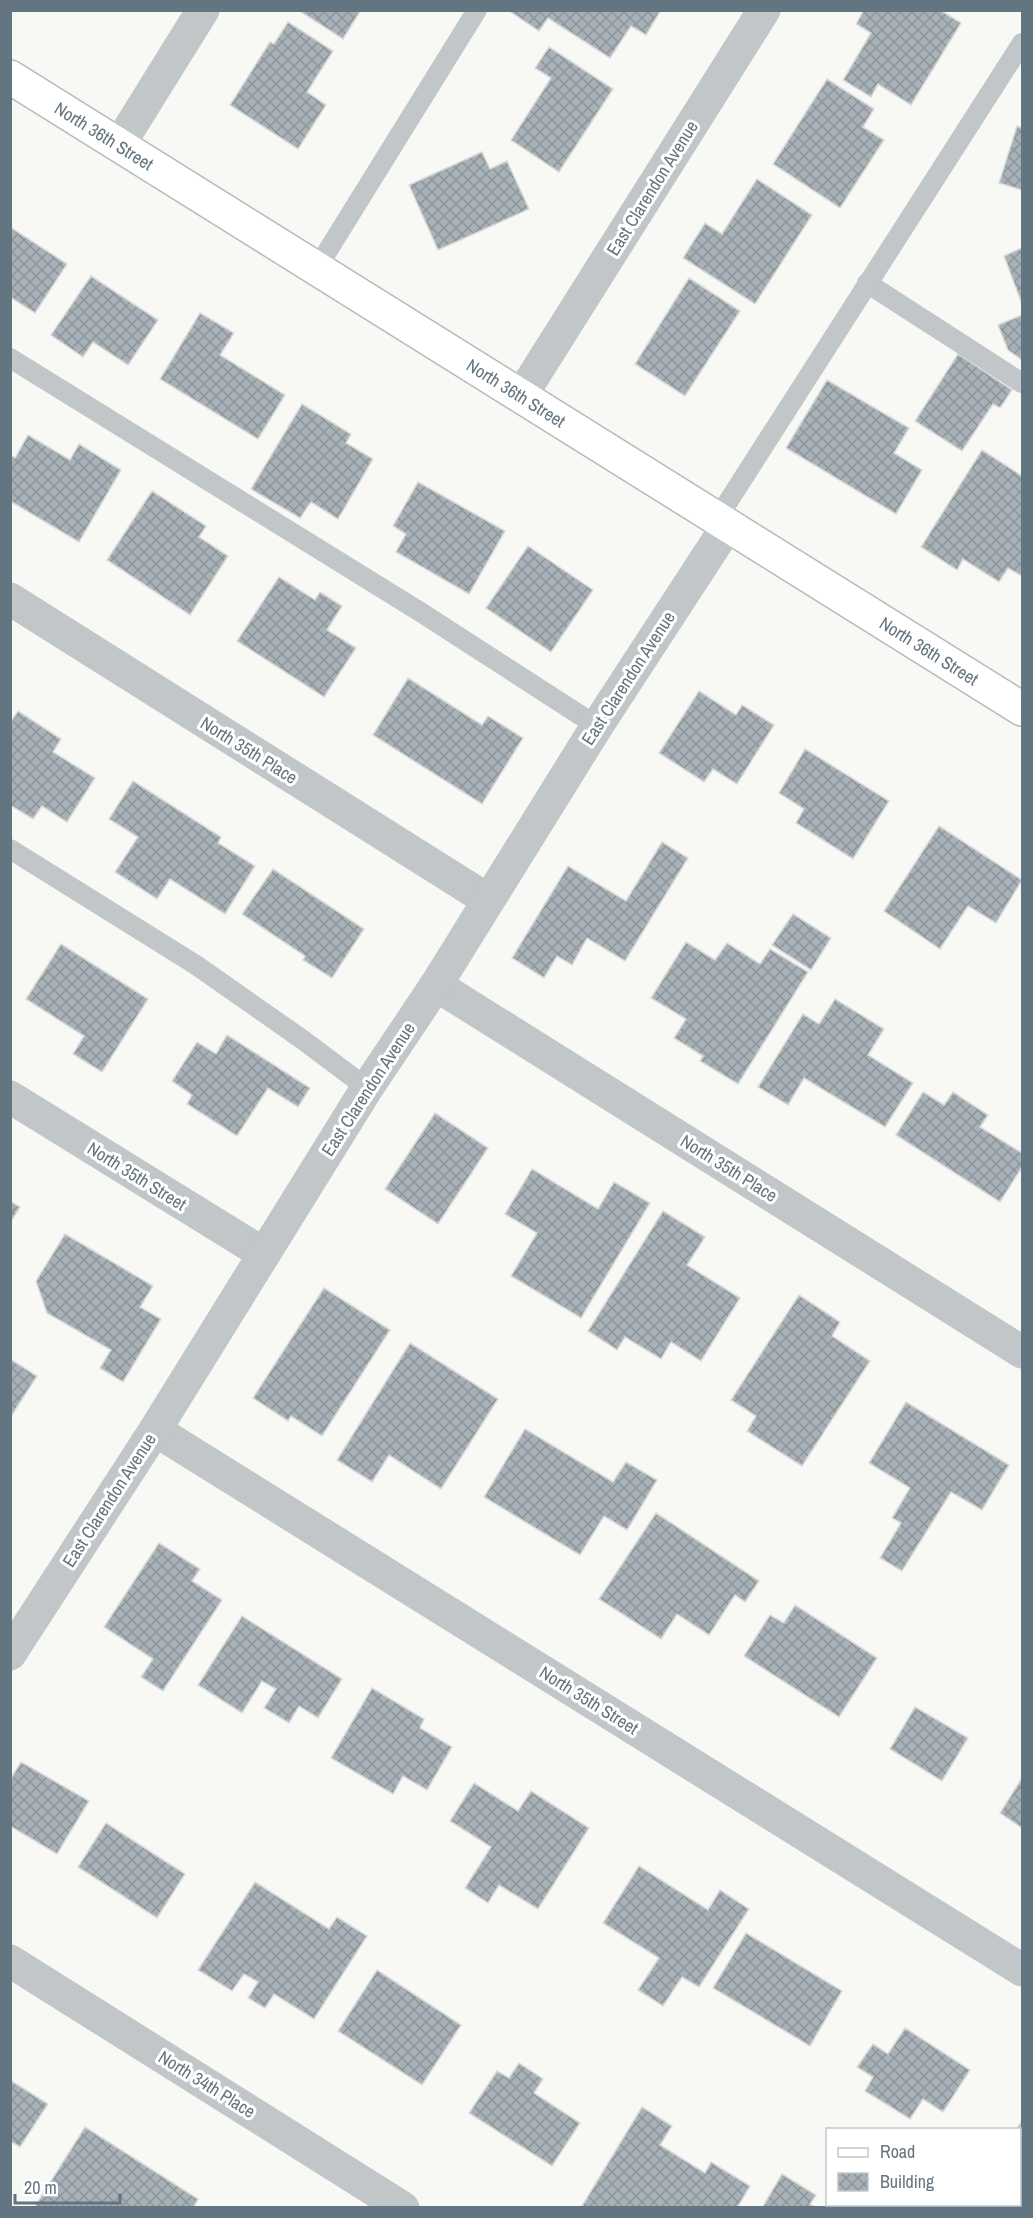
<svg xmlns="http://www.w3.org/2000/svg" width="1033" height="2218" viewBox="0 0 1033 2218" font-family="'Archivo Narrow',sans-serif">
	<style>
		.building { fill: url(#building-cross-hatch); stroke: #dadad8; stroke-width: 1.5 }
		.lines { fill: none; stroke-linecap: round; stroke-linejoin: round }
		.secondary-casing { stroke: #b4babe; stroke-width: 36 }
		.service { stroke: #c1c6c9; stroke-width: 20 }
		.minor { stroke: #c1c6c9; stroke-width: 33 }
		.secondary { stroke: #fff; stroke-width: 33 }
		.labels { text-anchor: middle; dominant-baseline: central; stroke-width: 6; stroke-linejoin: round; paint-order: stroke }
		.street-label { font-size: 18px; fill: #637580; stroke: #fff }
	</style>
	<defs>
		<pattern id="building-cross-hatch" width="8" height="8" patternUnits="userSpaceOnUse" patternTransform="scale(1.5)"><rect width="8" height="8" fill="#a8b1b7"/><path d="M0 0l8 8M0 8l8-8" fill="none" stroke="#8c959a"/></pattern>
	</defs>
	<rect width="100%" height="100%" fill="#f8f8f5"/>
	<g class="building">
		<path d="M298 10H361L343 39Z"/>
		<path d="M508 10H661L646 35 631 26 610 58 548 18 539 31Z"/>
		<path d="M864 10H940L961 23 911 105 878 84 871 97 843 80 871 33 856 24Z"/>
		<path d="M288 22 333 51 307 92 326 105 298 149 230 105 270 42 274 44Z"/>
		<path d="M549 47 613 89 559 172 511 140 551 78 535 68Z"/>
		<path d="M827 79 874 109 863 127 884 140 840 208 773 164Z"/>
		<path d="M1017 126 1022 128V190L999 183Z"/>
		<path d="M482 152 490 169 507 161 529 209 438 250 409 185Z"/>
		<path d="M757 179 812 215 755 304 683 258 705 223 722 234Z"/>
		<path d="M10 227 67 264 35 313 10 297Z"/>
		<path d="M1022 248V304L1004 256Z"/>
		<path d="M91 276 158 320 128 365 93 342 83 357 51 335Z"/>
		<path d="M689 278 740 311 685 396 635 364Z"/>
		<path d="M200 313 234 333 220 355 285 395 258 439 160 379Z"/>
		<path d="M1022 315V360L1008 350 998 325Z"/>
		<path d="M958 354 1012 390 1000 408 993 404 962 451 915 421Z"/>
		<path d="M827 380 909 428 894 453 922 470 896 514 786 448Z"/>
		<path d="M302 404 351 434 346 443 373 459 338 519 311 502 300 518 251 489Z"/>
		<path d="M28 435 70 460 79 444 121 470 79 542 10 501V455L15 458Z"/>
		<path d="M982 450 1022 476V576L1008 568 999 582 963 559 957 570 921 547Z"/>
		<path d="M418 482 505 531 469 594 396 552 406 534 393 526Z"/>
		<path d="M152 491 206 526 199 537 228 556 190 615 107 560Z"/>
		<path d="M528 546 593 590 551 652 486 608Z"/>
		<path d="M279 577 315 600 320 592 342 606 327 630 356 648 324 697 237 641Z"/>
		<path d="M408 678 482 725 488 716 523 738 482 804 373 735Z"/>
		<path d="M699 691 736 715 742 705 774 725 737 784 713 769 704 782 659 753Z"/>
		<path d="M18 711 61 739 53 752 95 778 67 822 42 806 33 819 10 805V723Z"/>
		<path d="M805 749 889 801 853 859 796 823 804 809 779 793Z"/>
		<path d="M133 781 221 837 218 843 255 866 225 914 170 879 157 899 115 872 138 837 109 819Z"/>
		<path d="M939 826 1022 880 996 923 968 906 940 949 884 911Z"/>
		<path d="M662 842 688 858 625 961 587 938 572 965 557 956 544 978 512 958 568 866 626 901Z"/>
		<path d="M273 869 364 929 332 978 303 960 305 956 242 914Z"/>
		<path d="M793 914 831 938 811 970 772 945Z"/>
		<path d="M686 942 715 960 727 943 760 964 770 949 808 972 738 1084 700 1061 703 1056 674 1038 686 1019 651 998Z"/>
		<path d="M61 944 148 999 102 1072 73 1054 84 1036 26 999Z"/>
		<path d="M835 999 884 1029 868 1055 913 1083 885 1127 804 1078 788 1105 758 1087 803 1014 819 1024Z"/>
		<path d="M227 1035 310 1088 298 1107 268 1088 237 1136 187 1104 192 1095 172 1081 197 1042 216 1054Z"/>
		<path d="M923 1092 944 1105 953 1092 988 1115 980 1127 1022 1153V1167L1000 1202 896 1135Z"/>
		<path d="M435 1113 488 1148 438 1224 385 1189Z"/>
		<path d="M532 1169 598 1209 614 1182 650 1203 581 1318 511 1276 537 1233 505 1214Z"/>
		<path d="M10 1201 20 1207 10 1223Z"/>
		<path d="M663 1211 705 1237 687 1265 740 1298 701 1361 671 1342 661 1359 625 1337 617 1350 588 1331Z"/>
		<path d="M65 1234 153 1286 140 1307 161 1319 123 1382 100 1368 111 1350 47 1313 36 1281Z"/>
		<path d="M324 1288 390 1330 322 1436 291 1416 288 1421 253 1398Z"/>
		<path d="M799 1295 840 1322 832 1336 870 1361 802 1466 747 1431 756 1416 731 1400Z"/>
		<path d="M410 1343 498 1399 441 1489 389 1455 372 1482 337 1460Z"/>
		<path d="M10 1359 37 1376 10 1418Z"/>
		<path d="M906 1402 1009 1465 982 1510 951 1492 902 1571 880 1558 901 1523 892 1518 910 1488 869 1463Z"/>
		<path d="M525 1429 613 1482 626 1462 657 1480 627 1530 604 1516 580 1555 484 1497Z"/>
		<path d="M656 1513 759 1581 745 1602 735 1595 709 1635 677 1614 661 1639 599 1599Z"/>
		<path d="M159 1543 200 1569 192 1581 222 1600 163 1691 141 1677 153 1659 104 1627Z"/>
		<path d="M795 1605 877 1658 839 1717 744 1656 770 1615 784 1623Z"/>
		<path d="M242 1616 342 1679 318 1718 299 1706 289 1723 264 1708 276 1689 262 1681 242 1713 198 1685Z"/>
		<path d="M372 1688 424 1719 420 1728 452 1747 427 1790 403 1776 393 1794 331 1758Z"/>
		<path d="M915 1707 968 1738 942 1781 890 1749Z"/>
		<path d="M21 1762 89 1801 57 1854 10 1826V1780Z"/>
		<path d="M1022 1778V1828L1000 1813Z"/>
		<path d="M474 1783 518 1811 531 1791 589 1828 538 1909 499 1885 488 1903 465 1888 491 1847 450 1821Z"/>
		<path d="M106 1823 185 1874 157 1918 78 1867Z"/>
		<path d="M639 1866 708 1910 720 1890 749 1909 699 1987 682 1977 663 2006 638 1990 659 1958 603 1923Z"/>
		<path d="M255 1882 329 1929 337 1917 367 1936 314 2019 274 1994 265 2008 248 1998 258 1982 244 1974 232 1991 198 1970Z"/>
		<path d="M746 1933 842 1991 810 2046 713 1988Z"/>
		<path d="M377 1970 461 2025 422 2085 338 2031Z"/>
		<path d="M905 2028 970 2070 943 2112 923 2099 910 2119 865 2091 873 2077 857 2067 873 2044 888 2054Z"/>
		<path d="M519 2063 543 2079 534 2093 580 2123 552 2166 469 2113 497 2071 509 2078Z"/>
		<path d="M10 2080 48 2104 20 2147 10 2141Z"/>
		<path d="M642 2107 672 2126 660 2145 705 2173 711 2162 750 2186 737 2208H584L582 2206Z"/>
		<path d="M1021 2122 1022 2208H997L992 2204H1020V2130H1016Z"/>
		<path d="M85 2127 198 2199 193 2208H34Z"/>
		<path d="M782 2174 816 2195 810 2204 816 2208H762Z"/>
	</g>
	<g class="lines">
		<defs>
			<path id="secondary" d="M10 77 1022 709"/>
		</defs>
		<use href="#secondary" class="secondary-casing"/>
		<g class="service">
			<path d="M317 268 477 10"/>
			<path d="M867 283 1022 383"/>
			<path d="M10 358 422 613 597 726"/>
			<path d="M717 519 1022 43"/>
			<path d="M10 849 196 965 303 1040 367 1088"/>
		</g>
		<g class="minor">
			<path d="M119 145 203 10"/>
			<path d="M521 396 764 10"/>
			<path d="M10 599 488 900"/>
			<path d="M436 985 1022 1352"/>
			<path d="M10 1097 264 1254"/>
			<path d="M155 1430 1022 1970"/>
			<path d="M10 1654 155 1430 367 1088 436 985 597 726 728 525"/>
			<path d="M10 1961 403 2208"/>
		</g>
		<use href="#secondary" class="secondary"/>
	</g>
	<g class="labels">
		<g class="street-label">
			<text transform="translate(104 136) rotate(32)">North 36th Street</text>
			<text transform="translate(652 188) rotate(-58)">East Clarendon Avenue</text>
			<text transform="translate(516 393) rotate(32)">North 36th Street</text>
			<text transform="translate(929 651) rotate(32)">North 36th Street</text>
			<text transform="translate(628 678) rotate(-57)">East Clarendon Avenue</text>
			<text transform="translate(249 750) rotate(32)">North 35th Place</text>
			<text transform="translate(368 1089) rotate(-57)">East Clarendon Avenue</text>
			<text transform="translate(729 1168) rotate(32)">North 35th Place</text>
			<text transform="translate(137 1176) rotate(32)">North 35th Street</text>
			<text transform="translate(109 1500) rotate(-57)">East Clarendon Avenue</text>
			<text transform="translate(589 1700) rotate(32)">North 35th Street</text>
			<text transform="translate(207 2084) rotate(32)">North 34th Place</text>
		</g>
	</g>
	<rect width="1033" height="2218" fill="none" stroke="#637580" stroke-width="24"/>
	<rect x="826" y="2128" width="195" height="78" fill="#ffffff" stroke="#c1c8cc" stroke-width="1.5"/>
	<rect x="838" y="2148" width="30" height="9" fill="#ffffff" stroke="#c1c8cc" stroke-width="1.5"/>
	<text x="880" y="2158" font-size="18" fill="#637580">Road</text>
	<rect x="838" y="2173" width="30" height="18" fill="url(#building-cross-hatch)" stroke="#c1c8cc" stroke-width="1.5"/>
	<text x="880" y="2188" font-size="18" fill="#637580">Building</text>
	<path d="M15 2194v9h105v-9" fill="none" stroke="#637580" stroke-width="3"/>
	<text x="24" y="2194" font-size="18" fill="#637580" stroke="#ffffff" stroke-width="4.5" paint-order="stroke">20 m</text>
</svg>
